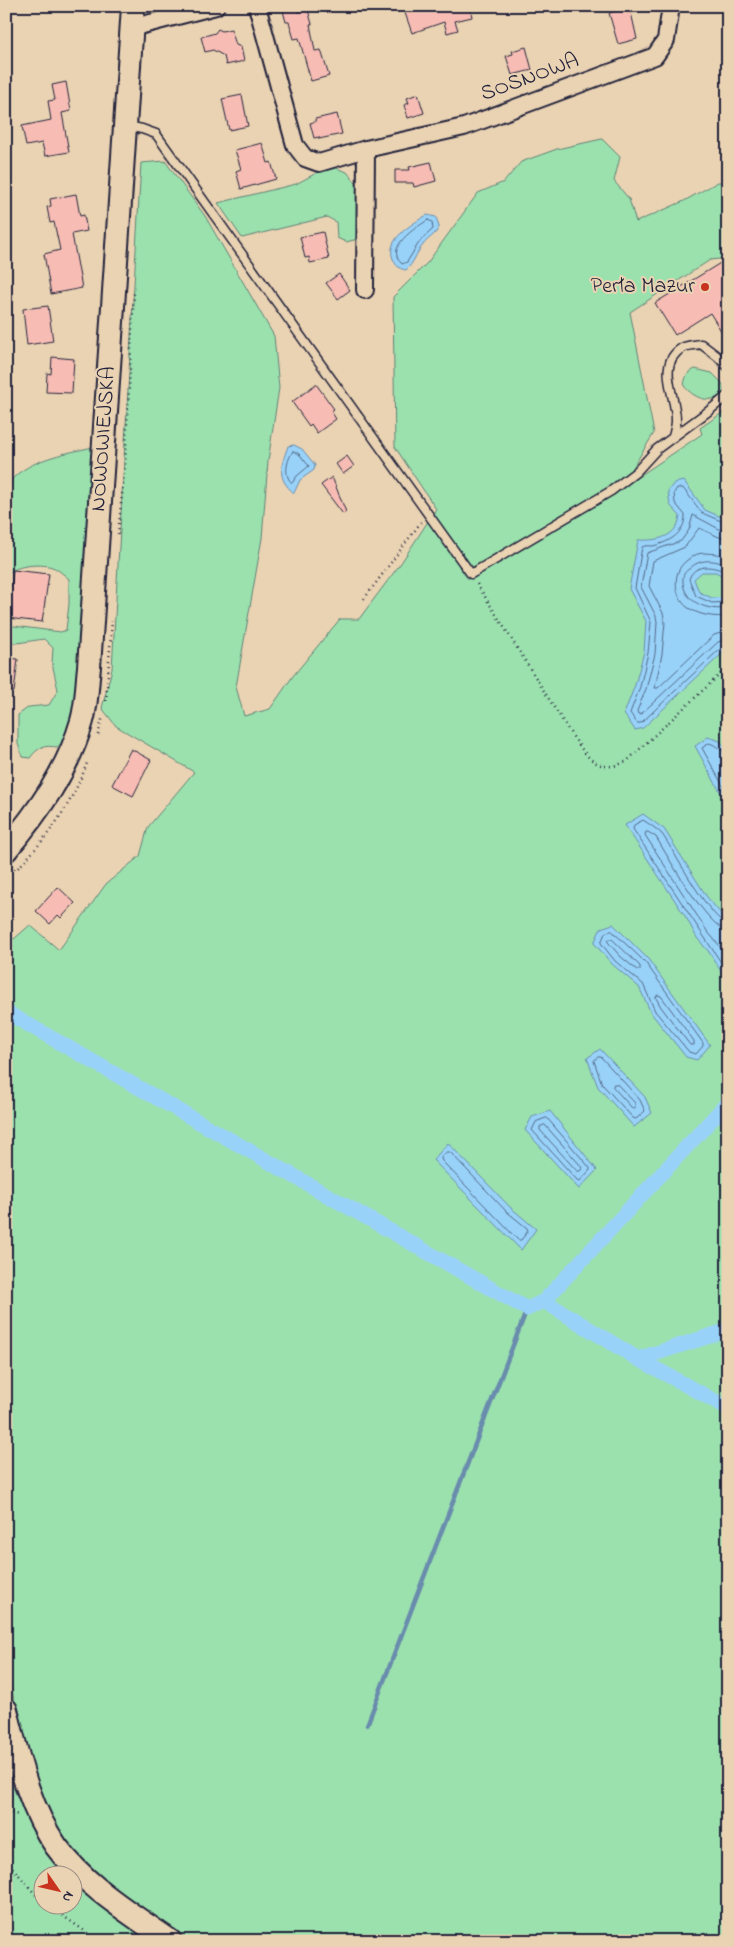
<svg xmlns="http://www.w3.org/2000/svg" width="734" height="1947" viewBox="0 0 734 1947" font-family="'Indie Flower',sans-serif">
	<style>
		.green { fill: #9be1ae; stroke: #5e8274 }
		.water { fill: #99d2f9; stroke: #698cad }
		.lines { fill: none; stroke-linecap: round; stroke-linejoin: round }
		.shore { stroke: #526887; stroke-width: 1 }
		.stream { stroke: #698cad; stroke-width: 4.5 }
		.canal { stroke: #99d2f9; stroke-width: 15 }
		.building { fill: #f7bcb4; stroke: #22223b }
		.lane-casing { stroke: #22223b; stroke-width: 11 }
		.street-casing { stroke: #22223b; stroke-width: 20 }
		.secondary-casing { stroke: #22223b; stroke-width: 26 }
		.path { stroke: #22223b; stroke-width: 2.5; stroke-dasharray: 1 4; stroke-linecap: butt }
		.lane { stroke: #ead3b3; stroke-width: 8 }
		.street { stroke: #ead3b3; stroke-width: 16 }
		.secondary { stroke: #ead3b3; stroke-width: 22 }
		.poi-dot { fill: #c8321e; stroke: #ead3b3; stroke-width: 2 }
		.labels { text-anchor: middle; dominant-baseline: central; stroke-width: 4; stroke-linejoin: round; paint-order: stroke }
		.street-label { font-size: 22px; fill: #22223b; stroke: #ead3b3 }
		.poi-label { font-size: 22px; fill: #22223b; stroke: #ead3b3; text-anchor: end }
	</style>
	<rect width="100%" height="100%" fill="#ead3b3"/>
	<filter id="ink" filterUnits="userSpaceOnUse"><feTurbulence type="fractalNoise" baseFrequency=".02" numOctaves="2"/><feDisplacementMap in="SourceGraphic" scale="10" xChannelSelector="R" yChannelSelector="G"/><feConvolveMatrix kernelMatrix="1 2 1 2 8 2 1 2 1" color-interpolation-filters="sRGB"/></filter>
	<g filter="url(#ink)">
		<g class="green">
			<path d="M602 139 620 157 614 181 629 199 636 222 684 201 718 182H728V258L710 260 630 312 654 433 635 464V479L702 434 700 428 728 409V1941H182L98 1880 68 1850 39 1801 24 1747 6 1662V932L14 939 30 925 59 950 106 884 140 856 148 827 194 772 116 726 102 708 112 669 141 163 165 161 205 216 274 336 279 388 268 461 262 538 236 687 244 716 270 709 293 676 340 619H359L401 563 436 509 395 447 393 297 428 262 478 193 504 182 521 162 557 149Z"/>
			<path d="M336 168 347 172 360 188 358 239 346 242 337 238 336 222 327 217 242 238 218 203 296 184 320 171Z"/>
			<path d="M695 369 712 373 723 384 724 392C711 406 694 398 684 386 685 377 687 373 695 369Z"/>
			<path d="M93 447 75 707 63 742 57 747C44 745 38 747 30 758L23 757 18 744V715L29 707 49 705 58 690 52 663 53 648 44 639 17 643 6 642V625L61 632 66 630 69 604V579C64 575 58 569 52 567 40 563 11 565 6 577 6 557 1 488 15 476 36 458 67 453 93 447Z"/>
			<path d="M6 1771 32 1830 71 1874H42V1904H72L73 1876 156 1941H6Z"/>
		</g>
		<g class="water">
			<path d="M427 215 436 217 439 227C436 235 428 238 423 245 416 253 414 263 406 270 400 269 397 267 394 261 383 240 412 224 427 215Z"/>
			<path d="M294 445 302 449 315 465 314 470 300 480 294 493C276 478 281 466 288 446Z"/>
			<path d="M684 481 705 510 728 520V579L716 572H702L694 579 699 592 712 598 728 597V648L643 728 635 730 624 714 635 685 644 652 646 621 629 589 638 540C656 541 677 538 680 516L670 505 668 491 674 483Z"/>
			<path d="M708 737 720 741 728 750V806L695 746Z"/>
			<path d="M643 814 664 829 707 897 728 922V983L709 952 697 938 687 919 625 825Z"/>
			<path d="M613 924 648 959 710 1045 697 1060 686 1057 651 1013 639 987 612 964 594 943 601 928Z"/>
			<path d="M600 1049 645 1097 652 1113 634 1127 598 1087 587 1058Z"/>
			<path d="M550 1111 597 1170 579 1189 525 1130 532 1117Z"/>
			<path d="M448 1143 510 1207 536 1229 521 1250 433 1160Z"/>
		</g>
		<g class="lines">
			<g class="shore">
				<path d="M428 220 432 222 433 229 420 241 407 262 402 264C384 247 415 228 428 220Z"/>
				<path d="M293 451 299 454 309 466 297 476 292 483C283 475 287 460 293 451Z"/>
				<path d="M728 524 702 513 683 488H677L674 493 675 503 685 515C685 533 670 542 653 546 649 546 646 545 642 547L635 588 651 622 648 653 640 687 630 713 637 723H641L722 647 728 645"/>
				<path d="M728 531 721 530 693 515 689 530 681 541 647 553 641 587 656 616 657 622 655 654 646 689 637 711 638 714H641L718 642 728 639"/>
				<path d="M728 538 719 537 699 528 685 547 653 561 649 586 663 613 665 622 662 654 655 688H658L714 635 728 631"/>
				<path d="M728 558C720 553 714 554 705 553 696 553 691 557 685 562 672 573 674 596 687 607 698 615 714 618 728 616"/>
				<path d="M728 566C715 559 700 558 689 569 686 571 683 574 683 578 681 602 709 612 728 608"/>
				<path d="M728 573C715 566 695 562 689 579L696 596 712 603 728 602"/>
				<path d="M728 752C721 752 717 745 709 743L702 748 728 795"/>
				<path d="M728 924C711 922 674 851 662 834 657 829 649 824 643 820L634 825 633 829 728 973"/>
				<path d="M612 931 645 962 703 1043V1046L696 1054 689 1052 655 1011 643 984 615 961 601 943 605 933Z"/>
				<path d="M728 931C708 929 667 855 656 837L648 832H646L645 835 707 931 719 945 728 961"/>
				<path d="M609 939H612L640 966V970H637L620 956 608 942Z"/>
				<path d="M658 995 661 996 694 1041V1045H690L661 1007 656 998Z"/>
				<path d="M598 1057H601L640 1100 645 1111 636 1119 633 1118 602 1084 594 1061Z"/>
				<path d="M614 1084H617L635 1103V1108H632L613 1087Z"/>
				<path d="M547 1118 590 1168V1170L580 1181 577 1180 532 1130 536 1122Z"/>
				<path d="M545 1125 581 1166 582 1169 580 1171H577L540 1130V1127Z"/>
				<path d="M447 1152H450L506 1211 527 1228 528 1231 521 1240H518L442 1161 441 1158Z"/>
			</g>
			<path class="stream" d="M367 1725 527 1309"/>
			<g class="canal">
				<path d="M6 1012 527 1309 544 1301"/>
				<path d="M728 1102 544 1301 638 1359 728 1408"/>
				<path d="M638 1359 728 1330"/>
			</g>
		</g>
		<g class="building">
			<path d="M417 6H470L472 17 455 21 458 30 447 33 444 22 412 33 405 13 418 9Z"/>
			<path d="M619 6 624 9 630 8 637 39 618 44 609 13 616 11Z"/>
			<path d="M297 8 298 12 308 10 312 24H310L315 51 321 50 329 76 311 81 299 38 294 39 289 22H286L283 11Z"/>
			<path d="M218 29 222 31 231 29 236 45 241 47 244 61 226 65 224 56 213 50 205 52 201 37 215 33Z"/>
			<path d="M526 47 532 70 512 75 506 56 513 54 512 51Z"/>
			<path d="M66 82 71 111 62 113 69 152 45 156 42 143 26 146 22 126 51 120 48 101 55 100 52 85Z"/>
			<path d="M418 94 424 113 408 118 404 105 409 103 407 98Z"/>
			<path d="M242 95 248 126 229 130 222 99Z"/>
			<path d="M337 114 342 134 319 139V137L314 138 310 123 315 122V119Z"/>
			<path d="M262 143 268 163 271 162 276 179 241 189 236 171 241 169 235 150Z"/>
			<path d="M431 162 436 181 414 187 413 183H395V170H410L409 167Z"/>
			<path d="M76 194 80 216 84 215 87 231 72 234 82 288 51 294 44 254 60 250 54 222 50 223 47 207 51 206 50 199Z"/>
			<path d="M323 232 329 259 310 263 309 257 305 258 300 237Z"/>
			<path d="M722 262 728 271V342L710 313 675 335 655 303Z"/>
			<path d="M339 274 350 290 338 299 326 283Z"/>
			<path d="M48 306 53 341 27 345 23 309Z"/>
			<path d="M52 357 74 359 72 393 46 392 47 373 51 374Z"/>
			<path d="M316 384 334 409 331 411 336 419 317 433 311 424 309 426 292 402Z"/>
			<path d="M347 456 354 466 343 474 336 464Z"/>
			<path d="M332 477 346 512 343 514 321 485Z"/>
			<path d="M13 570 49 574 42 622 6 618V596L10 597Z"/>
			<path d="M6 658 18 659 14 692 6 691Z"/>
			<path d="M131 749 151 760 133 796 112 785Z"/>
			<path d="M58 887 75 903 61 918 58 915 50 924 36 911Z"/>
		</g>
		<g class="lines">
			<defs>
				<g id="lane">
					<path d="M127 126 142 129 156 134 471 574 611 491 636 472 657 449 710 410 728 395"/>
					<path d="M673 437C674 432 676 426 676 421 677 397 655 365 682 348 686 345 696 345 701 344L717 356 728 367"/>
				</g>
				<g id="street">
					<path d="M257 6 295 145 305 158 319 163 366 149 464 127 655 56 666 40 671 6"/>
					<path d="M131 28 216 6"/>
					<path d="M365 290 366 149"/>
				</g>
				<g id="secondary">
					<path d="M6 850C39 811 68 770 82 721 87 704 87 684 89 667L133 6"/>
					<path d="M6 1710C18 1756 28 1806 56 1846 85 1886 130 1913 170 1941"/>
				</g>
			</defs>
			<use href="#lane" class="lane-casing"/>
			<use href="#street" class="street-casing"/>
			<use href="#secondary" class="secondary-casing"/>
			<g class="path">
				<path d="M118 534 125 465 134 292"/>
				<path d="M477 584 571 734C587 756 597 776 627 761L728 667"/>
				<path d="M364 599 421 522"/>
				<path d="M106 701 112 621"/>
				<path d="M98 735 103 716"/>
				<path d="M10 866 16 870C47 838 72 805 87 763"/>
				<path d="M6 1812 19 1815"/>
				<path d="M6 1860 42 1902"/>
				<path d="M46 1904 99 1941"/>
			</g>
			<use href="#lane" class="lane"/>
			<use href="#street" class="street"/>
			<use href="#secondary" class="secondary"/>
		</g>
	</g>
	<circle class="poi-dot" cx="705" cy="287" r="5"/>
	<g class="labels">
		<g class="street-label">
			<text transform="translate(530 78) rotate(-20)">SOSNOWA</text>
			<text transform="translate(104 439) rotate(-86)">NOWOWIEJSKA</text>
		</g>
		<g class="poi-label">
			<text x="695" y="287">Perła Mazur</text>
		</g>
	</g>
	<rect width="734" height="1947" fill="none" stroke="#ead3b3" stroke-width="25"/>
	<rect x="12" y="12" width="709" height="1922" fill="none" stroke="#22223b" stroke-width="2" filter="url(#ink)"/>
	<g transform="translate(58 1890) rotate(124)"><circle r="24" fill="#ead3b3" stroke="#9a8c83"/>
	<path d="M0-4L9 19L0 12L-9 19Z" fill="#c8321e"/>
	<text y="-8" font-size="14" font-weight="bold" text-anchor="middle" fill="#22223b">N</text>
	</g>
</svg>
